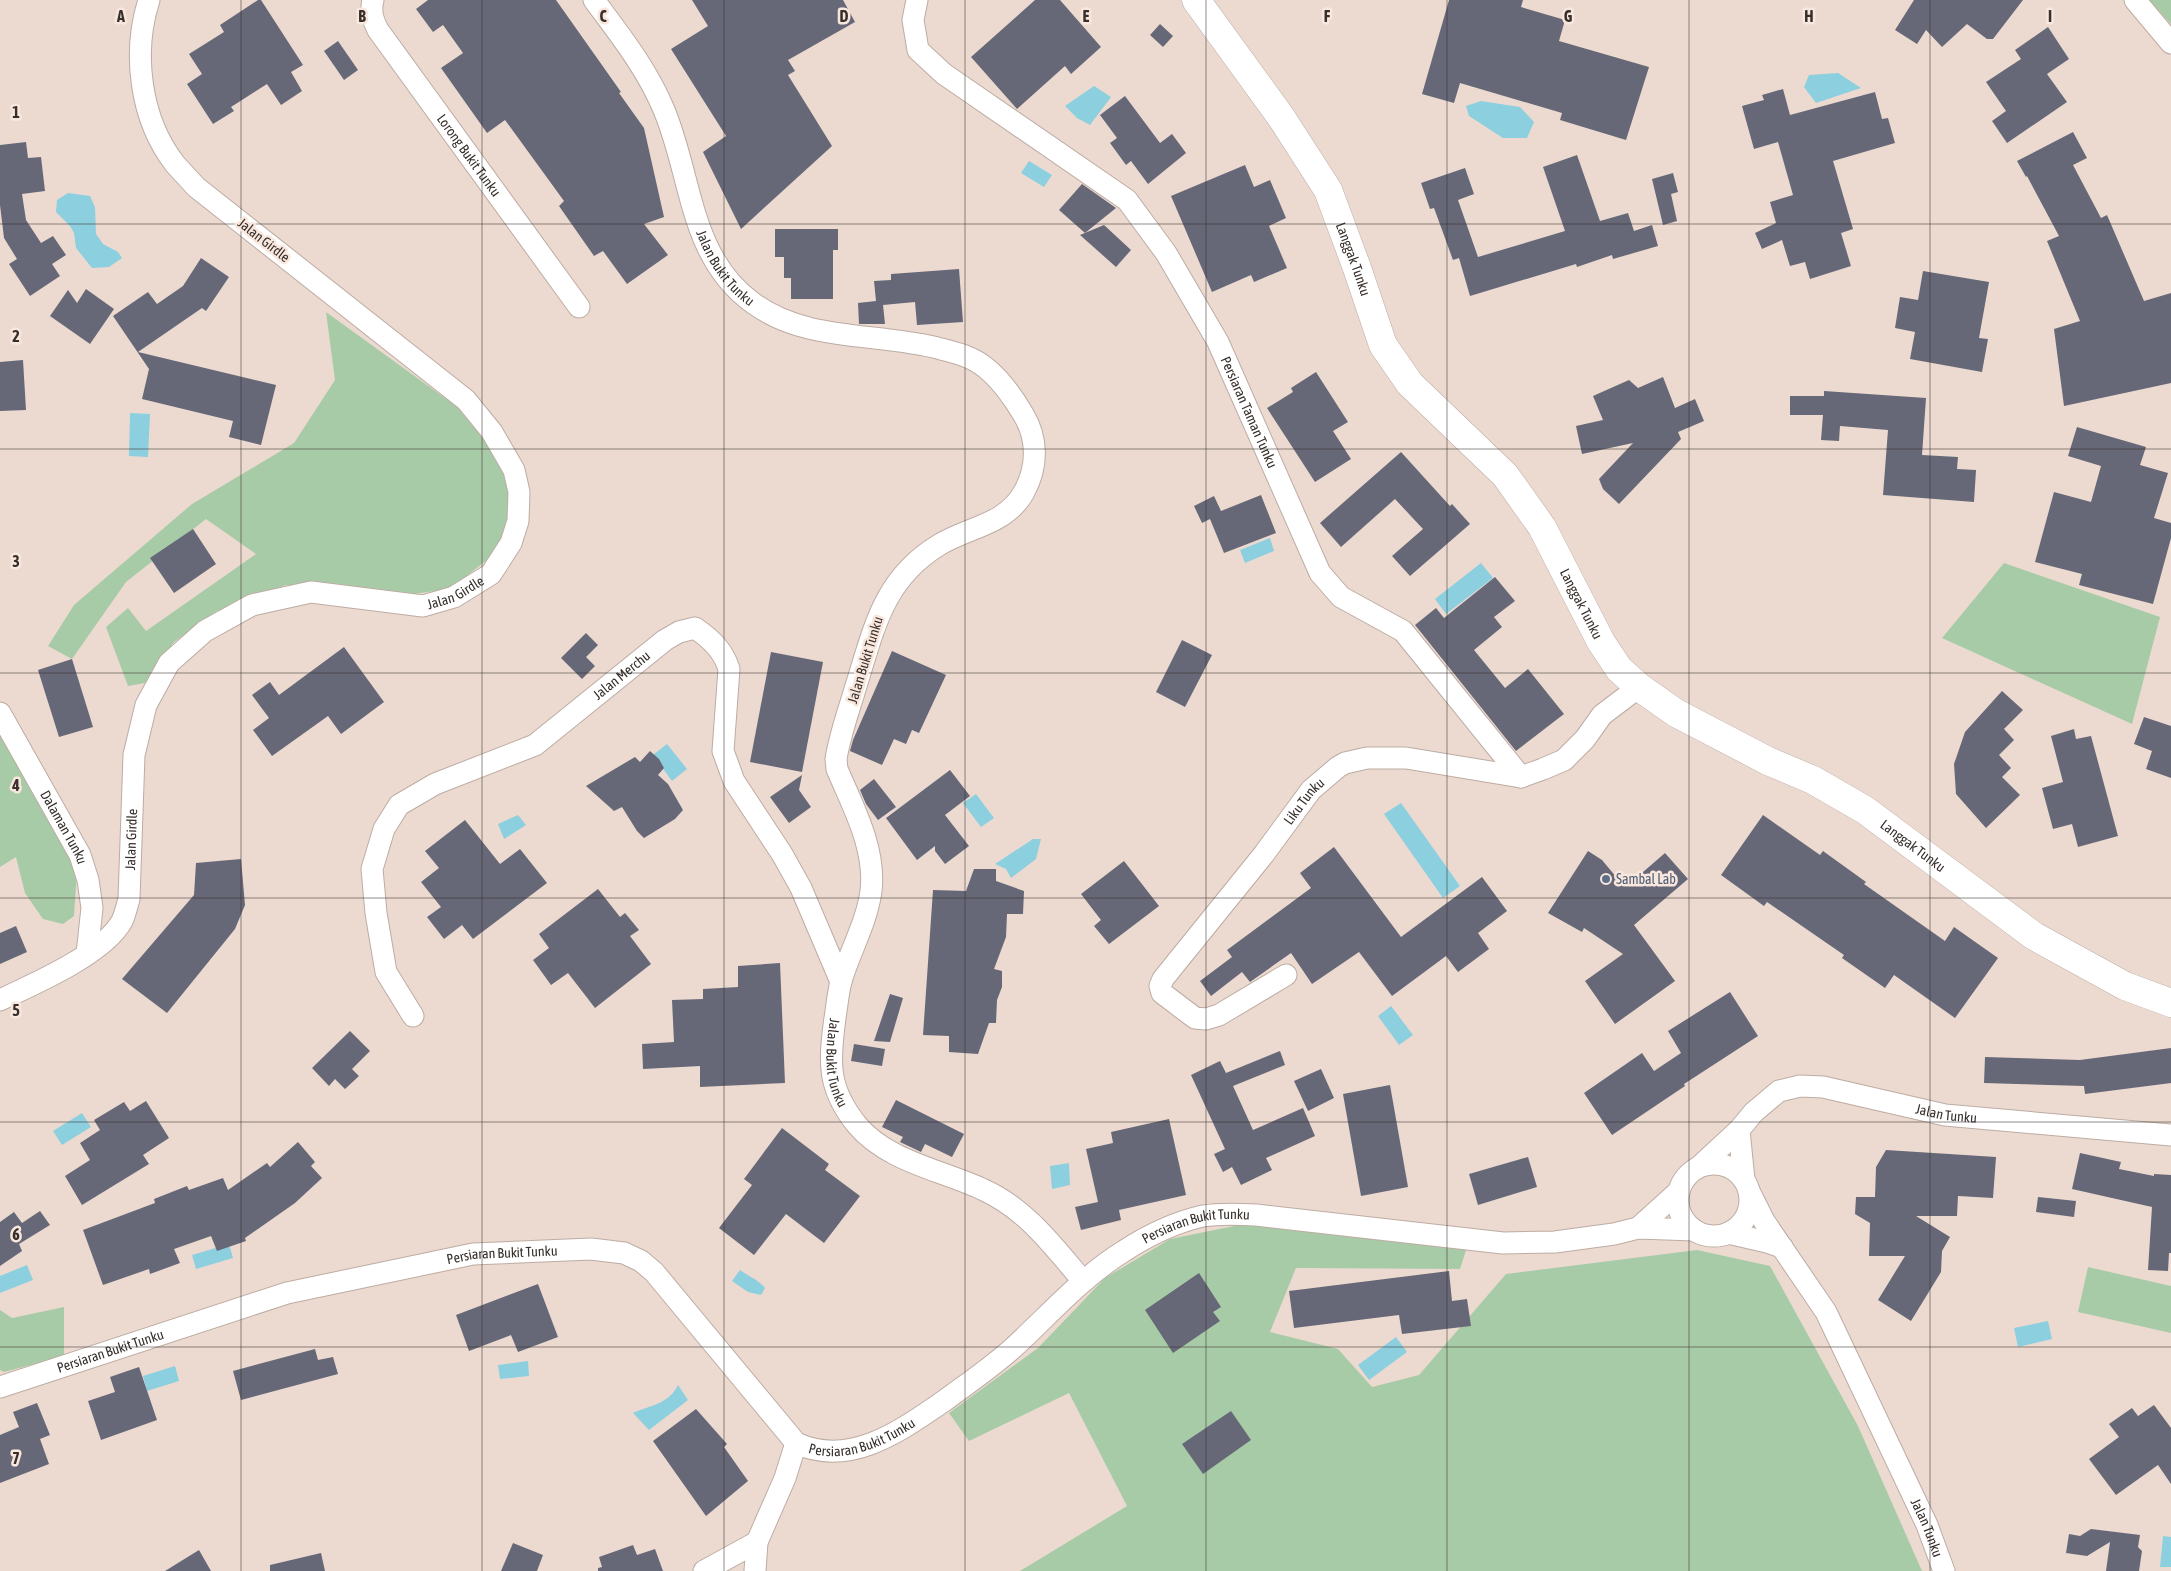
<svg xmlns="http://www.w3.org/2000/svg" width="2171" height="1571" viewBox="0 0 2171 1571" font-family="'Asap Condensed',sans-serif">
	<style>
		.green { fill: #a8cba7 }
		.water { fill: #8ccfdf }
		.building { fill: #666877 }
		.lines { fill: none; stroke-linecap: round; stroke-linejoin: round }
		.street-casing { stroke: #bdaca3; stroke-width: 23 }
		.secondary-casing { stroke: #bdaca3; stroke-width: 29 }
		.street { stroke: #fff; stroke-width: 21 }
		.secondary { stroke: #fff; stroke-width: 28 }
		.grid { fill: none; stroke: #362f2b; stroke-width: 1; stroke-opacity: 0.55 }
		.service-dot { fill: #5c6f8a; stroke: #f9e7de; stroke-width: 2 }
		.labels { text-anchor: middle; dominant-baseline: central; stroke-width: 5; stroke-linejoin: round; paint-order: stroke }
		.street-label { font-size: 14px; fill: #362f2b; stroke: #f9e7de }
		.service-label { font-size: 14px; fill: #4e5e75; stroke: #f9e7de; text-anchor: start }
		.grid-label { font-size: 16px; text-anchor: middle; font-weight: bold; fill: #362f2b; stroke: #f9e7de; stroke-width: 5; stroke-linejoin: round; paint-order: stroke }
	</style>
	<rect width="100%" height="100%" fill="#ecdad1"/>
	<g class="green">
		<path d="M2149 0H2171V24Z"/>
		<path d="M326 312 456 406 487 443 503 472 512 509 497 552 450 589 413 594 286 585 215 612 174 642 145 683 128 686 106 627 128 608 146 631 256 554 206 519 126 582 72 659 48 646 74 605 192 504 294 443 335 380Z"/>
		<path d="M2004 563 2160 617 2132 724 1942 638Z"/>
		<path d="M0 726 77 871 74 916 63 924 43 919 25 893 16 857 0 867Z"/>
		<path d="M1244 1224 1466 1250 1460 1269 1296 1268 1270 1332 1338 1349 1372 1387 1419 1375 1506 1274 1697 1250 1770 1266 1858 1426 1922 1571H1020L1127 1506 1069 1393 969 1441 949 1413 1038 1348 1105 1278 1170 1239Z"/>
		<path d="M2088 1267 2171 1286V1333L2078 1312Z"/>
		<path d="M64 1307V1356L4 1372 0 1370V1310L12 1318Z"/>
	</g>
	<g class="water">
		<path d="M1838 73 1861 88 1816 103 1804 87 1809 75Z"/>
		<path d="M1094 86 1111 97 1090 125 1077 118 1065 106Z"/>
		<path d="M1481 101 1520 107 1534 122 1527 138H1503L1469 116 1466 106Z"/>
		<path d="M1029 161 1052 175 1044 187 1021 173Z"/>
		<path d="M68 193 90 196 95 207 96 234 103 244 118 252 122 258 109 267 92 268 76 248 74 233 70 226 56 212 57 200Z"/>
		<path d="M130 413 150 414 148 457 129 456Z"/>
		<path d="M1270 538 1274 551 1245 563 1240 550Z"/>
		<path d="M1481 563 1493 578 1446 614 1435 599Z"/>
		<path d="M667 744 687 769 672 781 653 755Z"/>
		<path d="M976 794 994 818 981 827 963 803Z"/>
		<path d="M1401 803 1460 886 1443 898 1384 814Z"/>
		<path d="M518 815 526 825 504 839 498 824Z"/>
		<path d="M1033 839H1041L1036 859 1011 878 1006 869 995 864Z"/>
		<path d="M1391 1006 1413 1035 1399 1045 1378 1016Z"/>
		<path d="M82 1113 91 1127 62 1145 53 1131Z"/>
		<path d="M1069 1163 1070 1185 1052 1189 1050 1166Z"/>
		<path d="M229 1244 233 1258 196 1269 192 1255Z"/>
		<path d="M27 1265 33 1280 0 1293V1276Z"/>
		<path d="M740 1270C748 1276 759 1280 765 1288L761 1295 748 1292 732 1281Z"/>
		<path d="M2048 1321 2052 1339 2018 1347 2014 1328Z"/>
		<path d="M1396 1337 1407 1352 1369 1380 1358 1365Z"/>
		<path d="M528 1361 529 1376 500 1379 498 1365Z"/>
		<path d="M175 1366 179 1381 147 1391 143 1376Z"/>
		<path d="M678 1385 688 1400 649 1430 633 1413C651 1405 669 1404 678 1385Z"/>
		<path d="M2163 1536 2171 1537V1567H2160Z"/>
	</g>
	<g class="building">
		<path d="M258 0H261L303 65 291 72 302 91 281 105 267 84 231 107 234 111 213 124 187 84 202 74 189 54 224 32 220 25Z"/>
		<path d="M428 0H556L621 92 619 93 644 128 664 217 644 224 668 255 627 284 603 251 594 256 559 206 564 201 505 120 487 133 441 68 463 53 443 25 433 32 416 9Z"/>
		<path d="M692 0H843L855 22 788 60 795 71 788 75 832 146 741 229 703 152 726 136 671 49 708 26Z"/>
		<path d="M1035 0H1060L1101 47 1071 74 1065 66 1017 109 971 57Z"/>
		<path d="M1449 0H1523L1521 7 1565 20 1559 41 1649 67 1626 140 1560 120 1562 113 1460 83 1454 103 1422 94Z"/>
		<path d="M1914 0H2023L1993 39H1987L1967 24 1942 47 1926 30 1917 44 1895 30Z"/>
		<path d="M1160 24 1173 36 1163 47 1150 35Z"/>
		<path d="M2048 27 2069 59 2047 74 2067 102 2007 143 1992 121 2006 111 1986 82 2021 59 2015 50Z"/>
		<path d="M338 41 358 70 344 80 324 51Z"/>
		<path d="M1783 89 1790 115 1875 92 1882 119 1888 118 1895 143 1833 161 1853 229 1841 233 1851 266 1810 279 1805 262 1790 266 1782 240 1762 249 1755 233 1776 223 1770 202 1793 195 1778 142 1754 149 1742 106 1764 100 1762 95Z"/>
		<path d="M1125 96 1160 143 1172 134 1186 153 1148 184 1131 161 1126 165 1110 143 1117 138 1100 115Z"/>
		<path d="M2073 132 2087 158 2073 165 2101 218 2107 215 2144 301 2171 293V383L2064 406 2054 329 2080 321 2047 241 2059 236 2027 176 2026 177 2017 161Z"/>
		<path d="M26 142 28 158 41 157 45 191 22 194 26 220 41 243 53 236 66 255 52 264 60 276 30 296 9 264 17 259 4 238 0 205V145Z"/>
		<path d="M1577 155 1600 221 1628 213 1634 231 1652 225 1658 246 1613 259 1612 255 1577 267 1576 264 1470 296 1459 258 1453 260 1434 208 1430 209 1421 183 1465 168 1474 194 1458 200 1478 257 1565 231 1543 167Z"/>
		<path d="M1245 165 1254 187 1270 180 1286 218 1269 226 1287 268 1254 282 1251 275 1212 292 1171 196Z"/>
		<path d="M1673 173 1678 192 1671 194 1677 221 1663 225 1652 179Z"/>
		<path d="M1082 184 1116 208 1085 233 1059 210Z"/>
		<path d="M1104 225 1131 250 1116 267 1080 235Z"/>
		<path d="M775 229H838V250H833V299H791V278H784V257H775Z"/>
		<path d="M201 258 229 277 206 311 202 308 138 352 276 385 261 445 229 437 233 421 142 399 149 369 113 316 148 292 157 304 183 286Z"/>
		<path d="M959 269 963 322 917 325 915 302 883 305 885 324H859L858 303 876 301 874 281 891 280V274Z"/>
		<path d="M1923 271 1989 282 1979 338 1988 339 1982 372 1910 359 1915 332 1895 328 1900 297 1918 300Z"/>
		<path d="M86 289 114 309 90 344 50 316 68 290 77 303Z"/>
		<path d="M23 360 26 410 0 411V362Z"/>
		<path d="M1316 372 1348 422 1333 431 1351 459 1315 482 1267 408 1293 392 1291 388Z"/>
		<path d="M1663 377 1675 408 1695 399 1704 421 1678 432 1681 439 1619 504 1603 489 1599 479 1633 443 1582 454 1576 426 1603 420 1593 396 1629 380 1638 388Z"/>
		<path d="M1824 391 1926 398 1922 455 1958 457 1957 469 1976 470 1974 502 1883 495 1888 430 1840 426 1839 441 1821 440 1823 415H1790V396H1824Z"/>
		<path d="M2077 427 2146 447 2140 465 2168 473 2154 518 2171 523V538L2153 604 2079 585 2082 574 2035 562 2054 492 2091 502 2101 466 2068 456Z"/>
		<path d="M1401 452 1450 506 1452 504 1470 524 1410 576 1392 556 1423 529 1395 499 1341 547 1320 523Z"/>
		<path d="M1261 495 1276 533 1224 553 1210 519 1202 523 1194 506 1214 496 1221 511Z"/>
		<path d="M193 529 216 564 174 593 150 558Z"/>
		<path d="M1495 577 1515 601 1494 617 1502 627 1474 650 1505 688 1528 669 1564 714 1516 751 1415 625 1436 608 1444 618Z"/>
		<path d="M586 633 598 645 586 657 595 666 582 679 561 658Z"/>
		<path d="M1182 640 1212 655 1185 707 1156 692Z"/>
		<path d="M344 647 384 702 341 734 328 716 272 756 253 730 269 718 252 695 270 682 279 695Z"/>
		<path d="M892 651 946 675 919 733 912 730 906 744 894 739 882 765 850 751 853 740Z"/>
		<path d="M771 652 823 662 802 772 750 762Z"/>
		<path d="M72 659 93 727 59 737 38 670Z"/>
		<path d="M2002 691 2023 710 2004 729 2014 740 1999 755 2011 768 2002 777 2020 795 1986 828 1956 794 1954 764 1965 732Z"/>
		<path d="M2144 717 2171 726V778L2146 769 2152 751 2134 744Z"/>
		<path d="M2074 729 2076 739 2091 736 2118 836 2078 847 2072 824 2053 829 2042 788 2063 782 2051 736Z"/>
		<path d="M650 751 659 759 664 768 658 775 668 784 683 810 675 819 644 838 637 831 622 807 614 811 586 786 635 757 640 762Z"/>
		<path d="M950 770 970 796 945 815 969 846 945 864 935 851V846L917 860 886 818Z"/>
		<path d="M802 775 799 790 811 807 789 823 770 797Z"/>
		<path d="M874 779 896 807 878 820 866 804 860 790Z"/>
		<path d="M1763 815 1820 855 1823 851 1866 882 1864 884 1945 941 1954 927 1998 958 1955 1018 1894 975 1885 988 1842 958 1844 955 1767 902 1764 906 1721 875Z"/>
		<path d="M465 820 500 864 520 849 547 883 473 939 462 925 444 939 427 917 441 907 421 882 439 868 425 851Z"/>
		<path d="M1334 847 1401 937 1482 877 1507 911 1478 933 1489 949 1458 972 1446 956 1392 996 1359 952 1312 984 1291 953 1250 982 1242 972 1211 996 1200 981 1232 957 1227 950 1311 888 1300 873Z"/>
		<path d="M1588 851 1602 860 1617 878 1628 885 1665 853 1688 879 1634 925 1675 981 1615 1024 1585 981 1623 954 1584 928 1582 932 1548 913Z"/>
		<path d="M241 859 245 905 235 929 167 1013 122 979 194 895 196 863Z"/>
		<path d="M1124 861 1159 906 1109 944 1094 926 1101 920 1081 894Z"/>
		<path d="M974 869H996V881L1024 891 1023 914H1007L1006 937 994 969 1002 971V987L997 1000 996 1023H989L978 1054 949 1052V1036L923 1035 933 890 966 891Z"/>
		<path d="M598 889 620 917 625 913 639 930 630 936 651 964 595 1008 568 973 551 985 533 960 549 948 539 934Z"/>
		<path d="M16 926 27 952 0 964V933Z"/>
		<path d="M780 963 785 1083 700 1087V1066L643 1069 642 1044 674 1042 672 1000 703 999V989L738 987V966Z"/>
		<path d="M1730 992 1758 1036 1684 1084 1685 1086 1612 1135 1584 1093 1642 1053 1654 1071 1681 1053 1668 1031Z"/>
		<path d="M890 994 903 998 890 1042 874 1041Z"/>
		<path d="M350 1031 370 1051 352 1069 359 1076 345 1089 335 1079 329 1086 312 1068Z"/>
		<path d="M854 1044 885 1049 882 1066 851 1061Z"/>
		<path d="M2171 1048V1083L2085 1094 2084 1086 1984 1083 1985 1057 2080 1060Z"/>
		<path d="M1280 1051 1285 1065 1233 1086 1253 1130 1303 1108 1315 1136 1266 1158 1272 1170 1241 1185 1232 1167 1223 1172 1214 1154 1225 1149 1191 1075 1220 1061 1226 1073Z"/>
		<path d="M1321 1069 1334 1098 1308 1111 1294 1081Z"/>
		<path d="M1390 1085 1408 1187 1361 1196 1343 1094Z"/>
		<path d="M896 1100 964 1134 952 1157 925 1144 921 1152 900 1142 903 1137 882 1127Z"/>
		<path d="M146 1101 169 1138 143 1155 149 1164 82 1205 65 1176 90 1160 80 1143 100 1130 94 1120 124 1102 130 1111Z"/>
		<path d="M1169 1119 1186 1195 1119 1210 1121 1220 1081 1230 1075 1207 1098 1202 1086 1149 1113 1143 1111 1132Z"/>
		<path d="M782 1128 829 1164 825 1170 860 1196 824 1243 786 1214 754 1255 719 1228 752 1185 744 1179Z"/>
		<path d="M298 1142 315 1162 311 1166 322 1178 295 1203 245 1238 246 1241 217 1251 211 1236 174 1249 180 1263 150 1274 149 1269 103 1285 83 1230 155 1203 154 1199 187 1186 189 1190 223 1178 228 1190 267 1163 270 1167Z"/>
		<path d="M1886 1150 1996 1157 1993 1198 1958 1196 1957 1216H1916L1950 1237 1942 1251 1941 1272 1911 1321 1878 1300 1905 1256H1869L1870 1223 1855 1214 1856 1197H1875L1876 1167Z"/>
		<path d="M2080 1153 2121 1162 2119 1169 2154 1176V1174L2171 1175V1253H2169L2168 1271 2148 1270 2152 1207 2072 1189Z"/>
		<path d="M1528 1157 1537 1187 1478 1205 1469 1174Z"/>
		<path d="M2038 1197 2076 1201 2074 1217 2036 1212Z"/>
		<path d="M40 1211 50 1225 19 1244 22 1251 0 1266V1222L14 1212 22 1223Z"/>
		<path d="M1449 1271 1452 1301 1467 1299 1471 1326 1402 1334 1399 1315 1294 1328 1289 1291Z"/>
		<path d="M1199 1273 1221 1307 1213 1312 1220 1321 1173 1353 1145 1310Z"/>
		<path d="M538 1284 558 1337 518 1352 511 1335 469 1351 456 1315Z"/>
		<path d="M315 1349 318 1360 333 1357 338 1374 241 1400 233 1371Z"/>
		<path d="M139 1367 157 1420 101 1440 88 1401 115 1392 110 1377Z"/>
		<path d="M37 1403 50 1435 40 1439 49 1464 0 1483V1435L19 1427 13 1412Z"/>
		<path d="M2154 1405 2171 1428V1484L2158 1465 2116 1495 2089 1459 2119 1437 2109 1424 2132 1408 2138 1416Z"/>
		<path d="M696 1409 727 1444 724 1447 748 1481 706 1516 653 1441Z"/>
		<path d="M1231 1411 1251 1440 1203 1474 1182 1444Z"/>
		<path d="M2091 1529 2140 1535 2138 1547 2142 1551 2139 1571H2106L2110 1542 2087 1556 2066 1553 2069 1534 2080 1536Z"/>
		<path d="M513 1543 543 1555 537 1571H501Z"/>
		<path d="M633 1545 637 1555 655 1549 663 1571H598V1568L602 1567 599 1557Z"/>
		<path d="M199 1550 211 1571H165Z"/>
		<path d="M321 1553 325 1571H270V1565Z"/>
	</g>
	<g class="lines">
		<defs>
			<g id="street">
				<path id="s1" d="M373 0C370 12 373 20 378 30L579 307"/>
				<path id="s2" d="M594 0C620 35 647 69 664 110 692 176 689 257 753 303 807 343 880 332 941 349 957 353 973 357 986 368 1001 380 1013 397 1023 414 1038 438 1038 467 1024 492 1006 525 968 527 939 545 883 579 874 629 856 686 849 710 840 734 836 759L837 769C853 807 876 848 871 891 867 922 850 951 841 981 838 993 837 1006 835 1018 829 1062 827 1088 857 1125 888 1162 942 1170 984 1190 1026 1209 1053 1246 1083 1281"/>
				<path id="s3" d="M917 0 913 20 918 50 944 74 1127 200 1166 253 1218 342 1320 573 1341 597 1403 631 1521 777"/>
				<path d="M2135 0 2171 43"/>
				<path id="s4" d="M0 713 80 855 88 880 92 908 87 954"/>
				<path id="s5" d="M1286 975 1219 1015 1206 1019 1195 1018 1162 993 1160 986 1163 979 1264 854 1311 790 1338 767 1345 763 1367 758H1406L1521 777 1543 769 1564 760 1585 739 1602 715 1639 687"/>
				<path id="s6" d="M0 1000C34 984 104 954 122 921 125 915 127 906 129 899L134 755 146 705 169 663 205 631 252 605 311 592 423 606 454 597 491 574 511 543 518 521 519 492 514 470 492 432 466 400 196 187C189 179 182 172 175 164 140 119 132 53 149 0"/>
				<path id="s7" d="M413 1016 386 972 376 913 372 869 384 829 399 805 435 784 535 745 665 640 679 632 695 628C711 639 723 650 729 669L723 751 734 781 782 854 801 888 841 982"/>
				<path d="M1739 1130 1744 1180"/>
				<circle cx="1714" cy="1200" r="36"/>
				<path id="s8" d="M1700 1166 1739 1130 1754 1112 1779 1091 1800 1086 1823 1087 1945 1115 2171 1135"/>
				<path id="s9" d="M1749 1191 1764 1221 1826 1312 1927 1525 1944 1571"/>
				<path d="M1638 1228 1679 1191"/>
				<path d="M1728 1233 1767 1242 1782 1247"/>
				<path id="s10" d="M0 1387 287 1293 473 1254 591 1249 624 1253 641 1261 654 1272 796 1443C850 1468 900 1431 944 1401 967 1384 992 1367 1013 1348 1049 1315 1082 1277 1124 1251 1147 1236 1176 1222 1203 1216 1220 1213 1239 1214 1256 1215L1503 1243 1555 1242 1614 1234 1638 1228 1694 1230"/>
				<path d="M704 1571 757 1542 785 1478 796 1443"/>
				<path d="M755 1571 757 1542"/>
			</g>
			<g id="secondary">
				<path id="s11" d="M1196 0 1281 117 1328 190 1357 268 1383 345 1410 384 1505 475 1542 527 1601 642 1619 669 1639 687 1676 713 1768 761 1813 780 1865 810 2034 936 2125 986 2171 1003"/>
			</g>
		</defs>
		<use href="#street" class="street-casing"/>
		<use href="#secondary" class="secondary-casing"/>
		<use href="#street" class="street"/>
		<use href="#secondary" class="secondary"/>
	</g>
	<path class="grid" d="M241 0V1571M482 0V1571M724 0V1571M965 0V1571M1206 0V1571M1447 0V1571M1689 0V1571M1930 0V1571M0 224H2171M0 449H2171M0 673H2171M0 898H2171M0 1122H2171M0 1347H2171"/>
	<circle class="service-dot" cx="1606" cy="879" r="5"/>
	<g class="labels">
		<g class="street-label">
			<text stroke="none"><textPath href="#s1" startOffset="186">Lorong Bukit Tunku</textPath></text>
			<text transform="translate(264 240) rotate(38)">Jalan Girdle</text>
			<text stroke="none"><textPath href="#s11" startOffset="305">Langgak Tunku</textPath></text>
			<text stroke="none"><textPath href="#s2" startOffset="302">Jalan Bukit Tunku</textPath></text>
			<text stroke="none"><textPath href="#s3" startOffset="554">Persiaran Taman Tunku</textPath></text>
			<text stroke="none"><textPath href="#s6" startOffset="724">Jalan Girdle</textPath></text>
			<text stroke="none"><textPath href="#s11" startOffset="725">Langgak Tunku</textPath></text>
			<text transform="translate(865 660) rotate(-73)">Jalan Bukit Tunku</text>
			<text stroke="none"><textPath href="#s7" startOffset="486">Jalan Merchu</textPath></text>
			<text stroke="none"><textPath href="#s5" startOffset="386">Liku Tunku</textPath></text>
			<text stroke="none"><textPath href="#s4" startOffset="131">Dalaman Tunku</textPath></text>
			<text stroke="none"><textPath href="#s6" startOffset="230">Jalan Girdle</textPath></text>
			<text stroke="none"><textPath href="#s11" startOffset="1145">Langgak Tunku</textPath></text>
			<text stroke="none"><textPath href="#s2" startOffset="1396">Jalan Bukit Tunku</textPath></text>
			<text stroke="none"><textPath href="#s8" startOffset="280">Jalan Tunku</textPath></text>
			<text stroke="none"><textPath href="#s10" startOffset="1376">Persiaran Bukit Tunku</textPath></text>
			<text stroke="none"><textPath href="#s10" startOffset="521">Persiaran Bukit Tunku</textPath></text>
			<text stroke="none"><textPath href="#s10" startOffset="116">Persiaran Bukit Tunku</textPath></text>
			<text stroke="none"><textPath href="#s10" startOffset="971">Persiaran Bukit Tunku</textPath></text>
			<text stroke="none"><textPath href="#s9" startOffset="382">Jalan Tunku</textPath></text>
		</g>
		<g class="service-label">
			<text x="1616" y="879">Sambal Lab</text>
		</g>
	</g>
	<g class="grid-label">
		<text x="121" y="22">A</text>
		<text x="362" y="22">B</text>
		<text x="603" y="22">C</text>
		<text x="844" y="22">D</text>
		<text x="1086" y="22">E</text>
		<text x="1327" y="22">F</text>
		<text x="1568" y="22">G</text>
		<text x="1809" y="22">H</text>
		<text x="2050" y="22">I</text>
		<text x="16" y="118">1</text>
		<text x="16" y="342">2</text>
		<text x="16" y="567">3</text>
		<text x="16" y="791">4</text>
		<text x="16" y="1016">5</text>
		<text x="16" y="1240">6</text>
		<text x="16" y="1464">7</text>
	</g>
</svg>
